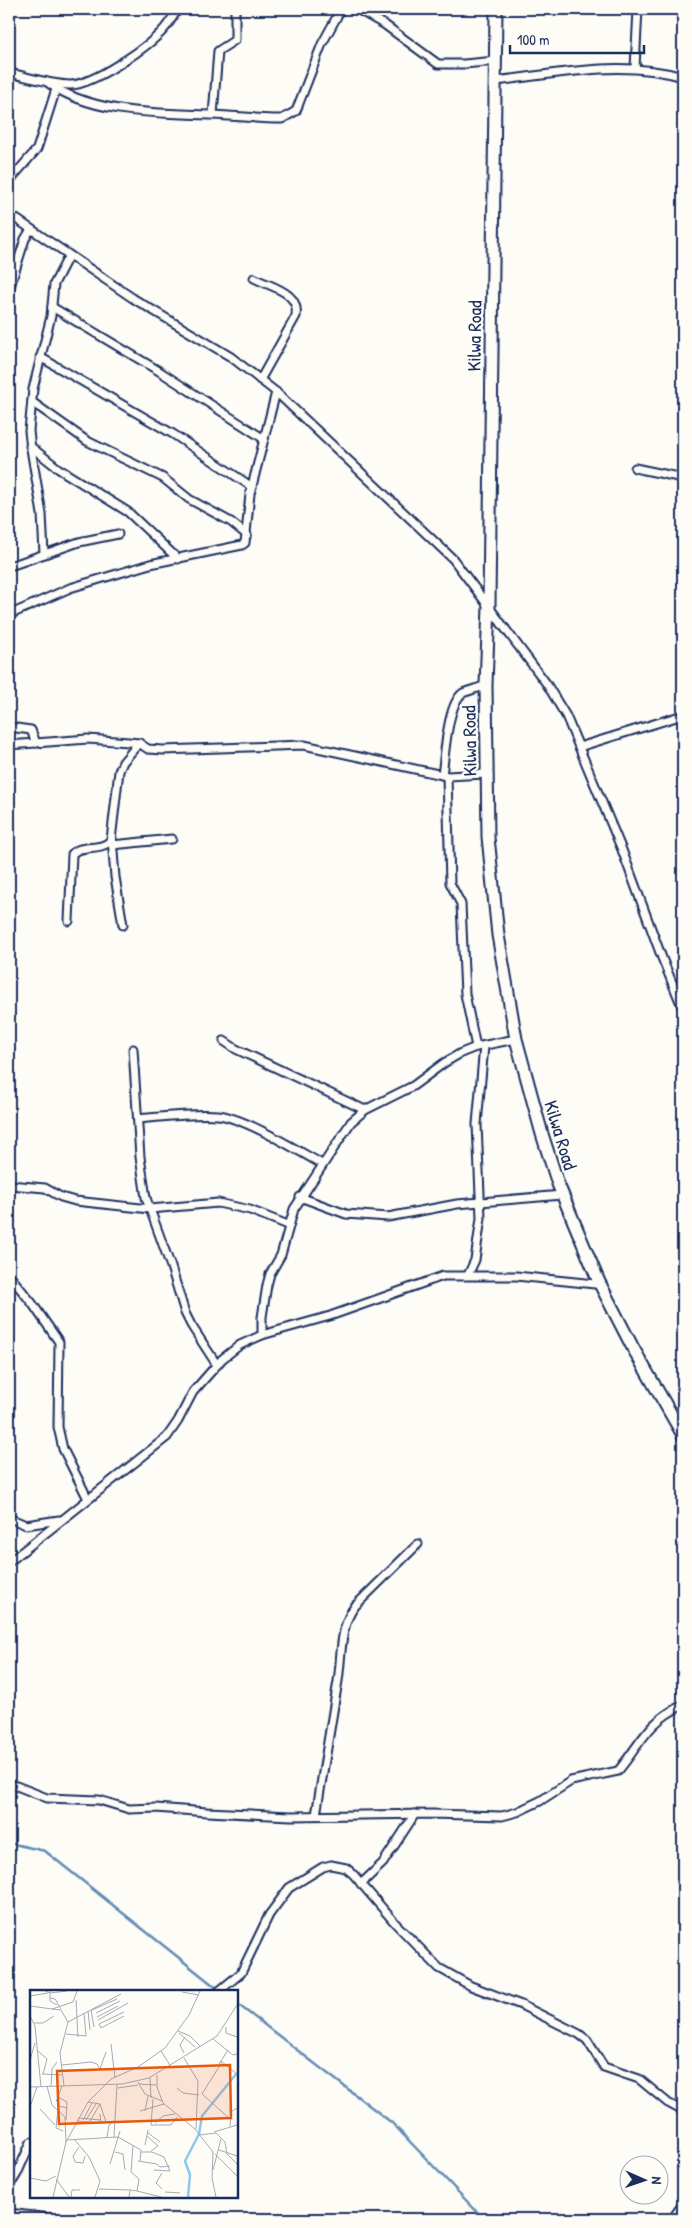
<svg xmlns="http://www.w3.org/2000/svg" width="692" height="2228" viewBox="0 0 692 2228" font-family="'Patrick Hand',sans-serif">
	<style>
		.lines { fill: none; stroke-linecap: round; stroke-linejoin: round }
		.stream { stroke: #618bb4; stroke-width: 2.5 }
		.minor-casing { stroke: #1b2f5e; stroke-width: 11 }
		.trunk-casing { stroke: #1b2f5e; stroke-width: 15 }
		.minor { stroke: #fdfcf7; stroke-width: 7 }
		.trunk { stroke: #fdfcf7; stroke-width: 11 }
		.labels { text-anchor: middle; dominant-baseline: central; stroke-width: 4.5; stroke-linejoin: round; paint-order: stroke }
		.street-label { font-size: 19px; fill: #1b2f5e; stroke: #fdfcf7 }
		.inset-river { fill: none; stroke: #8fc8ee; stroke-width: 2.5 }
		.inset-road { fill: none; stroke: #a3aaba; stroke-width: 1 }
		.view { fill: #e8590c; fill-opacity: 0.15; stroke: #e8590c; stroke-width: 2.5 }
		.inset-edge { fill: none; stroke: #1b2f5e; stroke-width: 2.5 }
	</style>
	<rect width="100%" height="100%" fill="#fdfcf7"/>
	<filter id="ink" filterUnits="userSpaceOnUse"><feTurbulence type="fractalNoise" baseFrequency=".02" numOctaves="2"/><feDisplacementMap in="SourceGraphic" scale="10" xChannelSelector="R" yChannelSelector="G"/><feConvolveMatrix kernelMatrix="1 2 1 2 8 2 1 2 1" color-interpolation-filters="sRGB"/></filter>
	<g filter="url(#ink)">
		<g class="lines">
			<g class="stream">
				<path d="M9 1843 45 1851 218 1989"/>
				<path d="M236 2003 392 2123 484 2219"/>
			</g>
			<defs>
				<g id="minor">
					<path d="M357 9 385 25 438 64H464L496 61"/>
					<path d="M635 68 638 9"/>
					<path d="M9 73C29 77 49 84 70 85 93 85 150 46 165 28 170 22 174 15 178 9"/>
					<path d="M495 81C558 74 621 59 683 77"/>
					<path d="M47 82C91 115 160 113 213 115 236 116 259 119 282 119L296 111 322 44 341 9"/>
					<path d="M213 115 218 51 235 40V9"/>
					<path d="M12 178 37 149 56 89"/>
					<path d="M9 214 134 299 231 357 276 392 453 559 546 683 566 716 622 850 662 958 683 1009"/>
					<path d="M254 278C271 287 300 292 296 316L260 380"/>
					<path d="M9 290 25 239 31 229"/>
					<path d="M52 307 159 371 264 439"/>
					<path d="M40 357 173 434 252 487"/>
					<path d="M32 402 87 441 163 478 189 499 231 522 247 535"/>
					<path d="M30 446 59 469 128 512 178 559"/>
					<path d="M635 468 683 478"/>
					<path d="M44 554 42 514 31 449 29 431 33 389 51 316 54 284 69 255"/>
					<path d="M9 564 13 565 79 542 118 534"/>
					<path d="M11 614 70 588 150 564 242 545 245 543 250 494 276 392"/>
					<path d="M9 727 31 730 36 743"/>
					<path d="M9 745 88 739 129 742 139 743 148 749 163 750 304 745 447 776 486 774"/>
					<path d="M579 747 683 715"/>
					<path d="M442 775C445 756 447 704 463 693 470 690 479 688 486 685"/>
					<path d="M447 776 450 883 461 904 465 994 476 1047"/>
					<path d="M112 838 115 877 123 925"/>
					<path d="M112 845 172 839"/>
					<path d="M69 921 72 854C82 843 101 852 111 840L119 771 123 762 139 743"/>
					<path d="M224 1041 236 1049 365 1110"/>
					<path d="M133 1049 140 1157 146 1198 171 1267 185 1313 191 1325 217 1365"/>
					<path d="M138 1119C164 1117 192 1113 218 1115 245 1118 297 1150 322 1164"/>
					<path d="M9 1185 45 1188 61 1197 75 1201 150 1209 218 1203 250 1210 288 1225"/>
					<path d="M300 1197 346 1214 388 1217 457 1204 562 1195"/>
					<path d="M9 1275 32 1303 59 1342 58 1427 63 1449 88 1499"/>
					<path d="M468 1275 475 1260 481 1218 477 1124 484 1046"/>
					<path d="M262 1335V1317L267 1285 270 1274 281 1255 294 1209 351 1122 365 1110 413 1086 444 1063 461 1053 476 1047 516 1039"/>
					<path d="M9 1518 26 1525 59 1520"/>
					<path d="M9 1562 167 1437 178 1421 193 1392 222 1359 240 1345 262 1335 330 1316 443 1276H516L595 1284 599 1282"/>
					<path d="M9 1783 47 1798 99 1800 129 1809 156 1808 207 1812 291 1816 432 1814 502 1816 517 1812 540 1801 571 1781 618 1771C642 1742 647 1722 683 1705"/>
					<path d="M316 1815C323 1770 331 1726 338 1681 342 1656 339 1627 355 1606L418 1544"/>
					<path d="M361 1884 383 1863 415 1814"/>
					<path d="M218 1992 241 1973 269 1915 289 1888 323 1867 331 1865 346 1868 353 1874 396 1924 439 1968 471 1986 521 2005 579 2034 587 2040 604 2067 639 2079 668 2103 683 2111"/>
					<path d="M9 2187 17 2174 31 2142"/>
					<path d="M9 2213 58 2219"/>
					<path d="M672 2219 683 2204"/>
				</g>
				<path id="trunk" d="M496 9 489 606 486 685 488 837 498 935 516 1039 542 1134 558 1184 599 1282 633 1348 683 1435"/>
			</defs>
			<use href="#minor" class="minor-casing"/>
			<use href="#trunk" class="trunk-casing"/>
			<use href="#minor" class="minor"/>
			<use href="#trunk" class="trunk"/>
		</g>
	</g>
	<g class="labels">
		<g class="street-label">
			<text transform="translate(474 336) rotate(-89)">Kilwa Road</text>
			<text transform="translate(469 741) rotate(-91)">Kilwa Road</text>
			<text transform="translate(561 1135) rotate(73)">Kilwa Road</text>
		</g>
	</g>
	<g transform="translate(30 1990)">
		<rect width="208" height="208" fill="#fdfcf7"/>
		<path class="inset-river" d="M158 207 160 185 155 171 169 144 172 126 207 83"/>
		<path class="inset-road" d="M15 1 20 3 37 1M20 1V11L27 15M152 2 169 5M0 6 18 3M20 8 25 9 31 19M46 10 48 47M0 16 22 19 43 12 47 1M22 19 31 20 38 32M61 20 64 37M62 20 87 9M58 21 60 40M66 23 90 11M0 26 5 36 11 97M67 27 88 16M68 30 98 13M4 33H13L24 26M69 34 71 38 94 26M69 34 94 22M196 37V43L207 47M148 41 160 46 171 57M149 43 165 57M36 44 56 46 54 23M183 49 203 65 207 64M81 54 85 88M7 60 17 69 13 84M131 61 140 75M154 63 150 55 155 47M154 68 168 91 166 139M0 70 5 53M191 71 207 84M192 72 172 104 200 129M189 74 198 60M32 75 61 72 67 74 70 79H82M70 79 76 62M12 84 32 85M127 85V97L133 113 165 139 183 162 182 188 186 207M120 88 121 108M108 92 115 104 132 111M109 94 126 95M17 96 22 115 35 127 36 152M21 96 22 79 27 72M32 96 28 107 37 112 36 130M34 96 30 63 38 32 91 4M0 97 92 94 119 88 187 46 207 15M88 98 108 95M147 98 153 103 169 105M26 109 29 116 37 118M123 109 121 135H141L147 127M58 112 70 114 76 132M0 117 7 97M10 119 25 135M28 120 26 138 33 141M110 121 134 114M115 121 118 106M48 128 71 130M53 130 62 113M56 130 66 114M47 131 71 133 70 124M60 131 70 114M125 133 133 126 145 124M200 136 201 122 207 118M117 142 130 152M184 142 207 135M169 145 186 143 195 152 197 164 207 174M117 146 128 156 121 161M77 147 79 135 85 130M84 147 87 95M44 149 59 167 70 191 65 207M37 150 88 147 111 160 110 171M115 155 118 140M49 157 43 166 45 172 53 173 55 166M189 160 207 166M85 162 93 164 95 180M111 162H122L134 167 140 181 124 180M185 164 207 186M108 171 127 174 130 177 140 176M80 174 90 141M183 180 191 149M0 188 16 191 26 186M26 189 39 207M69 199 100 200M132 199 126 193 132 183M107 201 131 207M135 202 150 203M23 207 36 152 58 112 81 89 108 77 135 58 159 25 170 1M41 207 42 200H50M99 207 100 200 107 201 109 189 101 182 103 156"/>
		<path class="view" d="M200 75 201 128 29 134 27 81Z"/>
		<rect width="208" height="208" class="inset-edge"/>
	</g>
	<rect width="692" height="2228" fill="none" stroke="#fdfcf7" stroke-width="30"/>
	<rect x="15" y="15" width="662" height="2198" fill="none" stroke="#1b2f5e" stroke-width="2" filter="url(#ink)"/>
	<g transform="translate(644 2180) rotate(92)"><circle r="24" fill="#fdfcf7" stroke="#a3aaba"/>
	<path d="M0-4L9 19L0 12L-9 19Z" fill="#1b2f5e"/>
	<text y="-8" font-size="14" font-weight="bold" text-anchor="middle" fill="#1b2f5e">N</text>
	</g>
	<path d="M510 45v8h134v-8" fill="none" stroke="#1b2f5e" stroke-width="2.5"/>
	<text x="517" y="45" font-size="15" fill="#1b2f5e" stroke="#fdfcf7" stroke-width="4" paint-order="stroke">100 m</text>
</svg>
